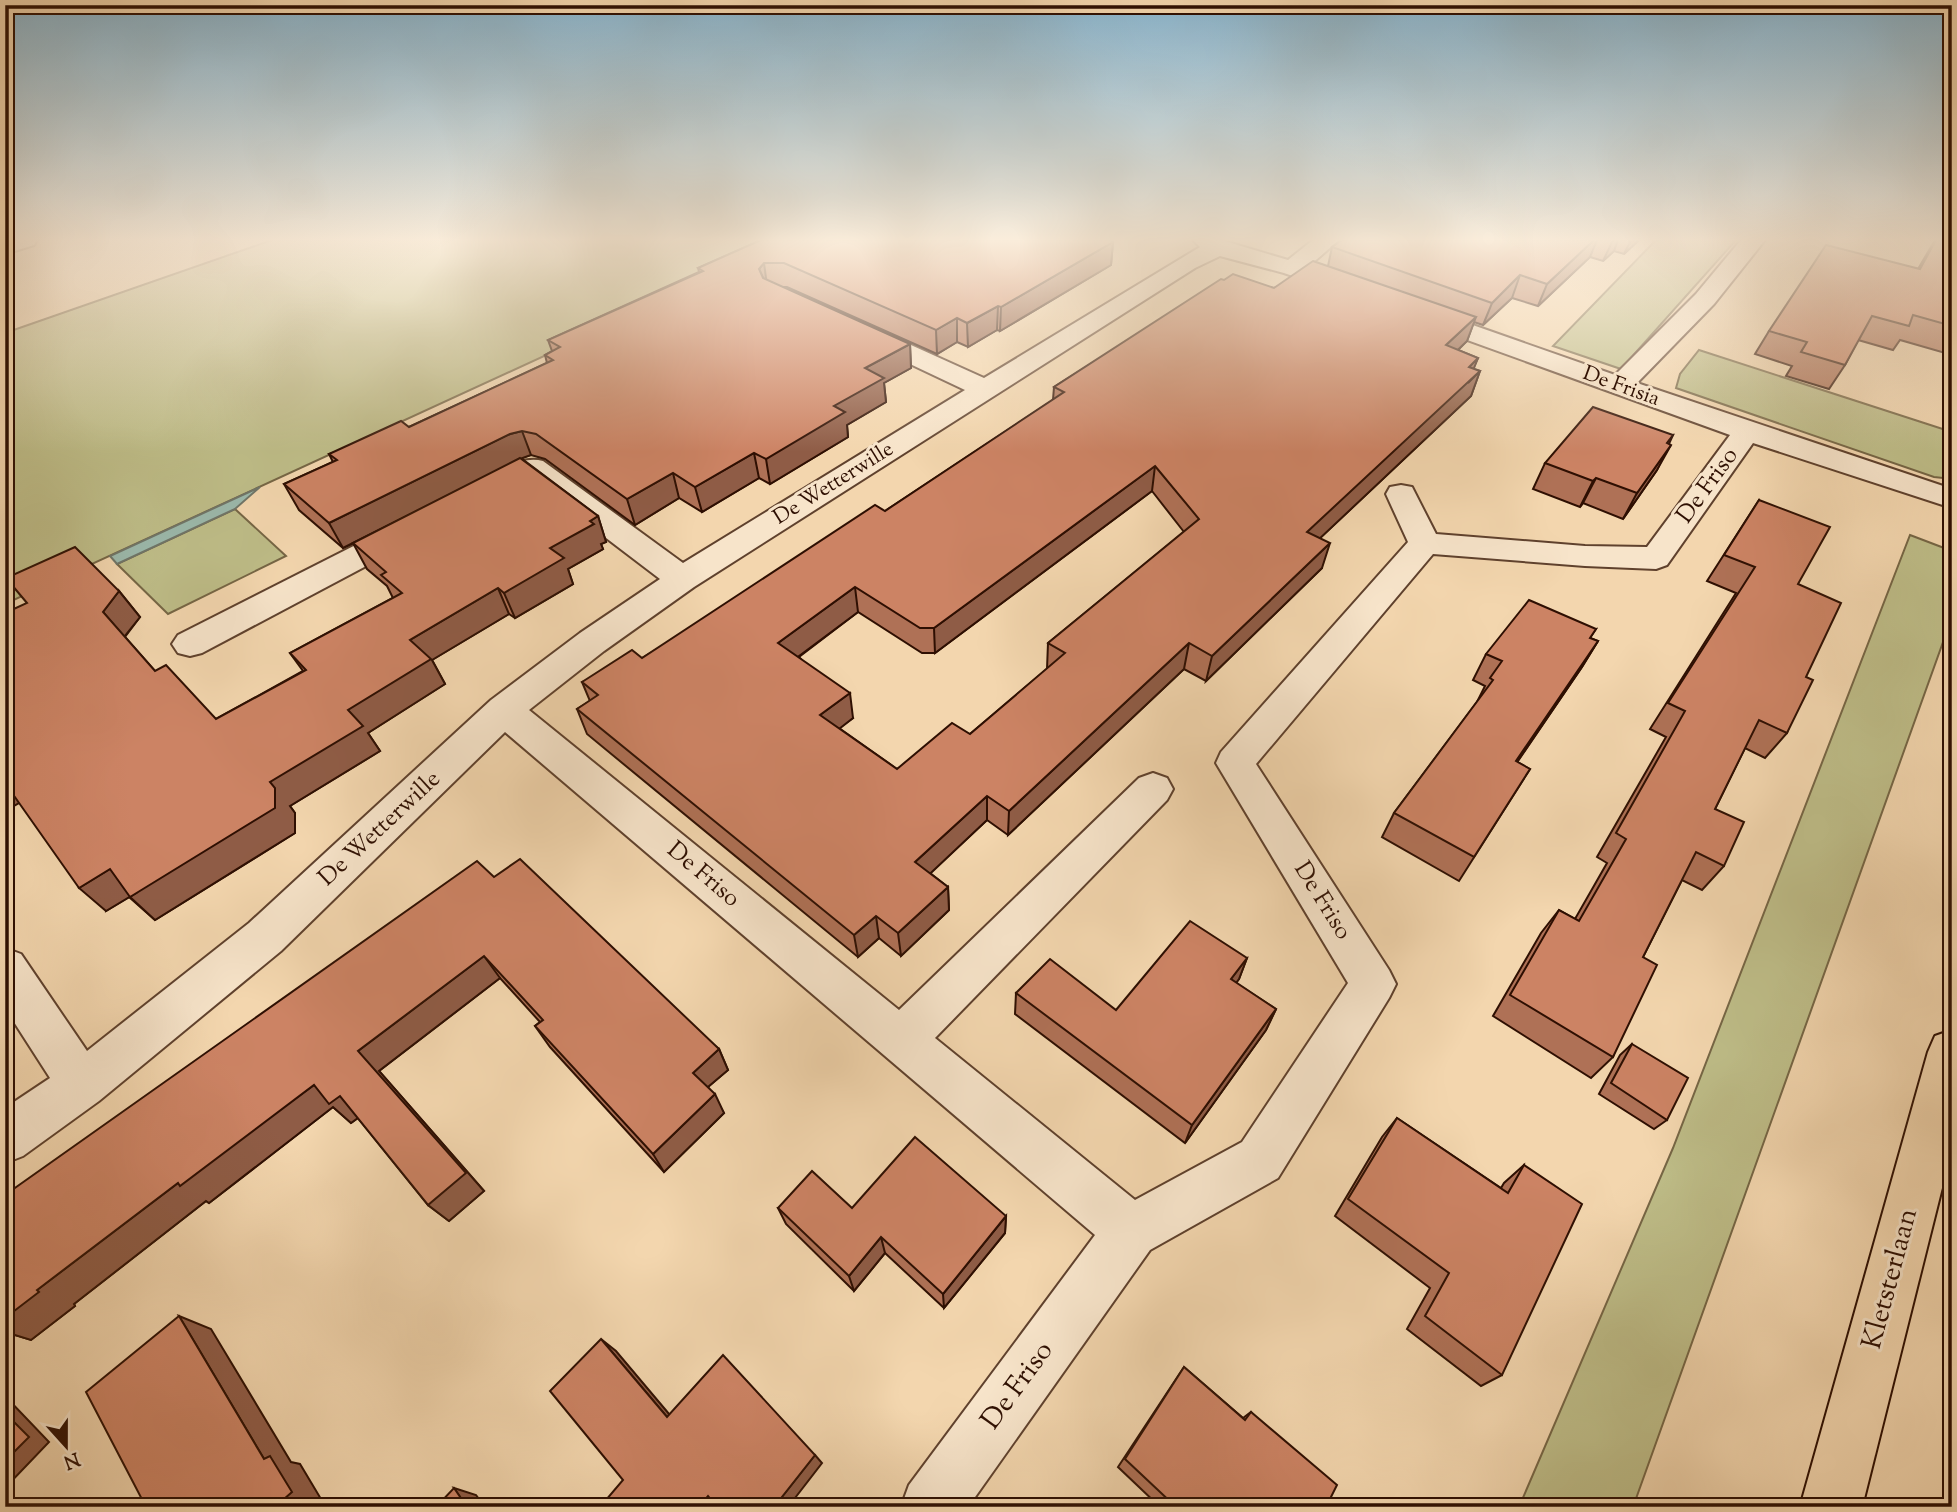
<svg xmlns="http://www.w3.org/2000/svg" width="1957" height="1512" viewBox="0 0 1957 1512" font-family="'Sorts Mill Goudy',serif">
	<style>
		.green { fill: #bebd88; stroke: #766645; stroke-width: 2 }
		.water { fill: #9bb9ac; stroke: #6f7568; stroke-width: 2 }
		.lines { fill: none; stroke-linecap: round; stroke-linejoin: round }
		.minor-casing { stroke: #5f412d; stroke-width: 4 }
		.major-casing { stroke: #2e0f02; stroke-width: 4 }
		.minor { fill: #f7e4ca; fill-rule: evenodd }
		.major { fill: #f3d6ae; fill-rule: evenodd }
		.wall { fill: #af7156; stroke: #2e0f02; stroke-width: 2; fill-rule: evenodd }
		.shaded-wall { fill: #8f5c46; stroke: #2e0f02; stroke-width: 2 }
		.building { fill: #cc8364; stroke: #2e0f02; stroke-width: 2; fill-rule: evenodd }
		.labels { text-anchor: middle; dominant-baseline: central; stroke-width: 6; stroke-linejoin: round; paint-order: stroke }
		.far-street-label { font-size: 21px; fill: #2e0f02; stroke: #f7e4ca }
		.street-label { font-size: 24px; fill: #2e0f02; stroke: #f7e4ca }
		.near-street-label { font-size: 28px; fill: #2e0f02; stroke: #f7e4ca }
	</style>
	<rect width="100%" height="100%" fill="#f3d6ae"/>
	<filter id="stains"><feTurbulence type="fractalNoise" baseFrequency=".00286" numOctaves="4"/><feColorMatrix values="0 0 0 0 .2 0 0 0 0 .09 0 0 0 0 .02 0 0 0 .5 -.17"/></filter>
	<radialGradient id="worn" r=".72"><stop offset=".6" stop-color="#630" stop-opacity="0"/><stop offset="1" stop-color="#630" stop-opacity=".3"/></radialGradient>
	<g class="green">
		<path d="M272 240H796L5 604V333Z"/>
		<path d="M1656 240H1736L1621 369 1553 346Z"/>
		<path d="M1699 350 1952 432V479L1934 477 1676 388 1680 374Z"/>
		<path d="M235 509 286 556 168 614 117 564Z"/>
		<path d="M1910 535 1952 551V617L1633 1507H1519L1673 1148Z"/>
	</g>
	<path class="water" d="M260 487 235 509 117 564 110 556Z"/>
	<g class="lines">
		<defs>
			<g id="minor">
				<path d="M5 240H37L34 245 5 254Z"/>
				<path d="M1193 240H1221L1288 260 1313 240H1339L1309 266 1357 283 1360 288 1357 293 1348 295 1284 273 1220 256 1195 268 694 587 604 651 529 710 899 1010 1139 778 1153 773 1167 778 1173 789 1167 800 935 1038 1135 1200 1242 1142 1348 983 1216 763 1221 752 1408 542 1386 494 1390 487 1401 485 1412 487 1436 534 1585 546 1647 547 1730 435 1412 320 1408 315 1412 310 1421 307 1430 310 1615 375 1696 294 1741 240H1765L1714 304 1637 383 1952 489V508L1753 443 1667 565 1656 569 1585 566 1433 554 1256 764 1389 970 1396 984 1389 998 1278 1178 1150 1250 968 1507H901L909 1485 1095 1235 505 732 281 951 99 1101 23 1156 5 1163V1108L50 1078 5 1008V948L21 954 87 1051 249 923 491 700 580 633 660 579 530 480 498 496 487 498 476 496 472 489 476 482C496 473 520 455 543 461L683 563 965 390 853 337 849 332 853 327 862 324 871 327 984 378 1200 247Z"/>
				<path d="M406 522 417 525 422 532 417 539 202 653 190 656 178 653 172 644 178 635 395 525Z"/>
			</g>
			<path id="major" d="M1952 1030V1148L1862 1507H1800L1928 1052 1935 1036Z"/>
		</defs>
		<use href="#minor" class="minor-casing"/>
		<use href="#major" class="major-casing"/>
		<use href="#minor" class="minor"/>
		<use href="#major" class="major"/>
	</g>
	<g class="wall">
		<path d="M761 240 1113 242 1111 265 1000 331 997 330 968 347 957 342 937 354 787 287H783L910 344 911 368 884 383 886 402 847 425 848 437 770 484 759 478 702 512 679 498 635 525 545 459 531 455 521 458 598 516 606 542 601 544 603 549 568 569 573 584 515 618 509 614 432 660 445 684 368 733 380 751 290 806 295 813V833L155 920 129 897 106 911 119 591 140 617 125 637 155 671 216 719 303 671 290 653 393 598 387 586 367 569 353 543 356 542 343 548 299 510 284 484 333 462 329 454 409 427 547 363 545 355 552 351 548 340 699 272 698 268Z"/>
		<path d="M1342 240H1639L1624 254 1614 251 1603 261 1590 257 1538 306 1512 298 1483 325 1474 322 1467 341 1458 350 1478 358 1473 369 1480 371 1471 396 1320 538 1322 568 1206 681 1184 669 1008 835 987 820 930 873 948 887 949 910 901 956 879 938 858 957 587 734 577 709 590 701 582 682 642 658 885 511 1053 400 1054 387 1224 280 1274 288 1328 266 1332 247ZM1152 491 1184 532 1048 643 1047 669 970 734 897 769 839 728 853 718 799 657 858 612 922 653H935Z"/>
		<path d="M1935 240H1952V355L1900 340 1893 350 1858 340 1845 365 1829 389 1786 376 1792 366 1755 354 1769 331 1918 269Z"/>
		<path d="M1673 435 1657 470 1623 519 1583 503 1580 507 1533 489 1545 463Z"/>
		<path d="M1759 500 1798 584 1806 677 1787 733 1765 758 1745 748 1715 809 1724 866 1702 890 1682 880 1643 957 1613 1057 1591 1078 1493 1016 1541 933 1559 910 1575 919 1607 863 1597 857 1666 737 1650 729 1736 593 1707 581Z"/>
		<path d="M1596 629 1590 638 1598 641 1582 667 1517 762 1530 769 1459 881 1382 837 1394 813 1477 702 1485 686 1473 680 1486 654Z"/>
		<path d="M494 877 719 1049 728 1070 708 1087 724 1113 664 1172 550 1047 535 1026 540 1022 500 978 379 1071 484 1191 449 1221 428 1205 358 1118 351 1123 333 1107 209 1203 206 1201 74 1304 75 1306 31 1340 5 1332V1195Z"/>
		<path d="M1247 958 1239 979 1236 983 1276 1009 1266 1030 1185 1143 1015 1014 1016 993 1116 1010Z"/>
		<path d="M1632 1044 1667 1120 1654 1129 1599 1094 1620 1055Z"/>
		<path d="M1397 1118 1501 1188 1504 1183 1524 1165 1502 1375 1481 1386 1407 1329 1430 1288 1335 1216 1382 1137Z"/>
		<path d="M778 1208H852L1006 1216 1005 1233 944 1308 885 1253 854 1291 786 1224Z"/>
		<path d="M1184 1367 1243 1418 1251 1412 1326 1507H1160L1118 1467Z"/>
	</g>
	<g class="shaded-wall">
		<path d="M1594 240H1597L1590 257 1538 306 1547 284Z"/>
		<path d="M1613 240H1618L1614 251 1603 261Z"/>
		<path d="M1631 240H1639L1624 254Z"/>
		<path d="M1113 242 1111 265 1000 331 1001 307Z"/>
		<path d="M764 263 767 286 759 269Z"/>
		<path d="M1520 275 1512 298 1483 325 1492 303Z"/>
		<path d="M998 306 997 330 968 347 967 323Z"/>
		<path d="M1476 317 1467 341 1437 370 1446 345Z"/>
		<path d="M957 318V342L937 354 936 330Z"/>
		<path d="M910 344 911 368 884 383 886 402 847 425 848 437 770 484 766 459 834 406 865 368Z"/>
		<path d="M1478 358 1468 383 1480 371 1471 396 1299 558 1307 532Z"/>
		<path d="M522 431 531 455 520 459 343 548 329 523 510 434Z"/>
		<path d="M1671 445 1657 470 1623 519 1637 493Z"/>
		<path d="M754 453 759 478 702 512 695 487Z"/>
		<path d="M1155 466 1152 491 935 653 934 628Z"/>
		<path d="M673 473 679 498 635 525 627 499Z"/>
		<path d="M1596 478 1583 503 1580 507 1593 481Z"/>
		<path d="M598 516 606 542 601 544 603 549 568 569 573 584 515 618 504 593 550 548Z"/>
		<path d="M1330 543 1322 568 1206 681 1212 656Z"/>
		<path d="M855 587 858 612 783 668 778 643Z"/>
		<path d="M498 588 509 614 432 660 445 684 368 733 380 751 290 806 295 813V833L155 920 130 897 270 782 348 710 410 640Z"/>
		<path d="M119 591 140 617 124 637 103 612Z"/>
		<path d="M1598 641 1582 667 1501 786 1516 761Z"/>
		<path d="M1189 643 1184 669 1008 835 1009 811Z"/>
		<path d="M850 693 853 718 825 740 820 715Z"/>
		<path d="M5 780 26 799 5 811Z"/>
		<path d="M987 796V820L917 886 915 862Z"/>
		<path d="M110 869 136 893 106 911 79 888Z"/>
		<path d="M948 887 949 910 901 956 898 933Z"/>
		<path d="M876 916 879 938 858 957 854 935Z"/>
		<path d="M484 956 500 978 379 1071 484 1191 449 1221 428 1205 358 1051Z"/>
		<path d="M1247 958 1239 979 1223 1000 1231 979Z"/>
		<path d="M1276 1009 1266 1030 1185 1143 1192 1125Z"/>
		<path d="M719 1049 728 1070 702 1092 693 1073Z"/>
		<path d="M314 1085 340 1096 362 1115 351 1123 333 1107 209 1203 206 1201 74 1304 75 1306 31 1340 5 1332V1318L37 1290 178 1183Z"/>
		<path d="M715 1094 724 1113 664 1172 653 1154Z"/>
		<path d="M1006 1216 1005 1233 944 1308 943 1294Z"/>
		<path d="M881 1237 885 1253 854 1291 849 1276Z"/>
		<path d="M179 1316 211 1329 291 1462 300 1464 321 1499 313 1507H275L264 1459Z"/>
		<path d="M601 1339 616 1351 680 1427 667 1417Z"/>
		<path d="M5 1396 49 1442 5 1488Z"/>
		<path d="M815 1455 822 1463 788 1507H774Z"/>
		<path d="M454 1488 476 1495 485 1507H467Z"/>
		<path d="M708 1496 720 1503 716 1507H699Z"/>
	</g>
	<g class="building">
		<path d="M761 240H1110L1113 242 1001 307 998 306 967 323 957 318 936 330 784 263H764L759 269 763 278 910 344 865 368 884 378 834 406 845 412 766 459 754 453 695 487 673 473 627 499 536 434 522 431 510 434 329 523 284 484 337 460 329 454 401 421 409 427 553 360 545 355 560 347 548 340 703 271 698 268Z"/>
		<path d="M1342 240H1594L1547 284 1520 275 1492 303 1332 247Z"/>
		<path d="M1936 240H1952V326L1913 315 1909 326 1872 316 1845 365 1801 352 1807 342 1769 331 1826 245 1920 269Z"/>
		<path d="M1313 261 1476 317 1446 345 1478 358 1469 367 1480 371 1307 532 1330 543 1212 656 1189 643 1009 811 987 796 915 862 948 887 898 933 876 916 854 935 577 709 598 695 582 682 632 650 642 658 875 505 885 511 1064 392 1054 387 1221 279 1224 280 1233 274 1274 288ZM1155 466 1199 519 1048 643 1065 653 970 734 952 723 897 769 820 715 850 693 778 643 855 587 920 628H934Z"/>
		<path d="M1593 407 1673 435 1667 443 1671 445 1637 493 1596 478 1593 481 1545 463Z"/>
		<path d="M520 458 598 516 590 521 594 524 550 548 564 558 504 593 498 588 410 640 431 659 348 710 363 726 270 782 275 788V808L130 897 110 869 79 888 5 783V613L27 603 6 578 75 547 119 591 103 612 155 671 166 665 216 719 306 670 290 653 402 593 381 575 386 572 353 543Z"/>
		<path d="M1759 500 1830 527 1798 584 1841 603 1806 677 1813 680 1787 733 1759 720 1715 809 1744 822 1724 866 1696 852 1643 957 1657 965 1613 1057 1510 995 1559 910 1579 921 1626 839 1616 833 1685 711 1668 703 1755 567 1724 555Z"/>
		<path d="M1529 600 1596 629 1590 638 1598 641 1516 761 1530 769 1474 857 1394 813 1493 680 1490 678 1502 661 1486 654Z"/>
		<path d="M520 859 719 1049 693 1073 715 1094 653 1154 535 1026 543 1020 484 956 358 1051 466 1173 428 1205 340 1096 329 1104 314 1085 180 1186 178 1183 37 1290 39 1292 5 1318V1195L477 861 494 877Z"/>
		<path d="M1190 921 1247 958 1231 979 1276 1009 1192 1125 1016 993 1050 959 1116 1010Z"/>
		<path d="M1632 1044 1688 1078 1667 1120 1611 1083Z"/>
		<path d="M1397 1118 1508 1193 1524 1165 1582 1204 1502 1375 1425 1316 1449 1273 1348 1199Z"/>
		<path d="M915 1137 1006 1216 943 1294 881 1237 849 1276 778 1208 812 1171 852 1208Z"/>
		<path d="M179 1316 264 1459 270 1456 292 1492 275 1507H146L86 1392Z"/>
		<path d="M601 1339 667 1417 723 1355 815 1455 774 1507H717L708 1496 699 1507H600L623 1480 550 1391Z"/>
		<path d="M1184 1367 1245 1420 1251 1412 1337 1485 1326 1507H1176L1125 1459Z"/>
		<path d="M5 1413 29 1437 5 1461Z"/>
		<path d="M454 1488 467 1507H436Z"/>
	</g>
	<linearGradient id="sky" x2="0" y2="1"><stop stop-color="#89b6d0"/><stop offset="0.53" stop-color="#faeddb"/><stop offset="1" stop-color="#faeddb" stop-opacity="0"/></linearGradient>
	<rect width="1957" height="452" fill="url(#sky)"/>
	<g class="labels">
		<g class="far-street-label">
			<text transform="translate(1621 387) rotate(20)">De Frisia</text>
			<text transform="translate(834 484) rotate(-32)">De Wetterwille</text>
		</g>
		<g class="street-label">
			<text transform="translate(1708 486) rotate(-54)">De Friso</text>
			<text transform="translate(380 829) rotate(-43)">De Wetterwille</text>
			<text transform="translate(703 875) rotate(40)">De Friso</text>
			<text transform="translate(1322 901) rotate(58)">De Friso</text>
		</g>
		<g class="near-street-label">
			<text transform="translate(1891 1279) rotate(-75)">Kletsterlaan</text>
			<text transform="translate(1018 1386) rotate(-54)">De Friso</text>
		</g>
	</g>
	<rect width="1957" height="1512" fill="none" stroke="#f3d6ae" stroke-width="28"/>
	<rect x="7" y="7" width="1943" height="1498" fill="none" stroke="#2e0f02" stroke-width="3.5"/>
	<rect x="14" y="14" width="1929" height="1484" fill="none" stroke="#2e0f02" stroke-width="2"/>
	<g transform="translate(66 1446) rotate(159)" stroke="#f7e4ca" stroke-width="5" paint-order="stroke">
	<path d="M0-5L12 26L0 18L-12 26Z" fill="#2e0f02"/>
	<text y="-10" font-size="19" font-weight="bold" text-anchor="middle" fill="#2e0f02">N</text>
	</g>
	<rect width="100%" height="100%" filter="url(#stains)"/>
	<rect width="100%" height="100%" fill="url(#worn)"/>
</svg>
